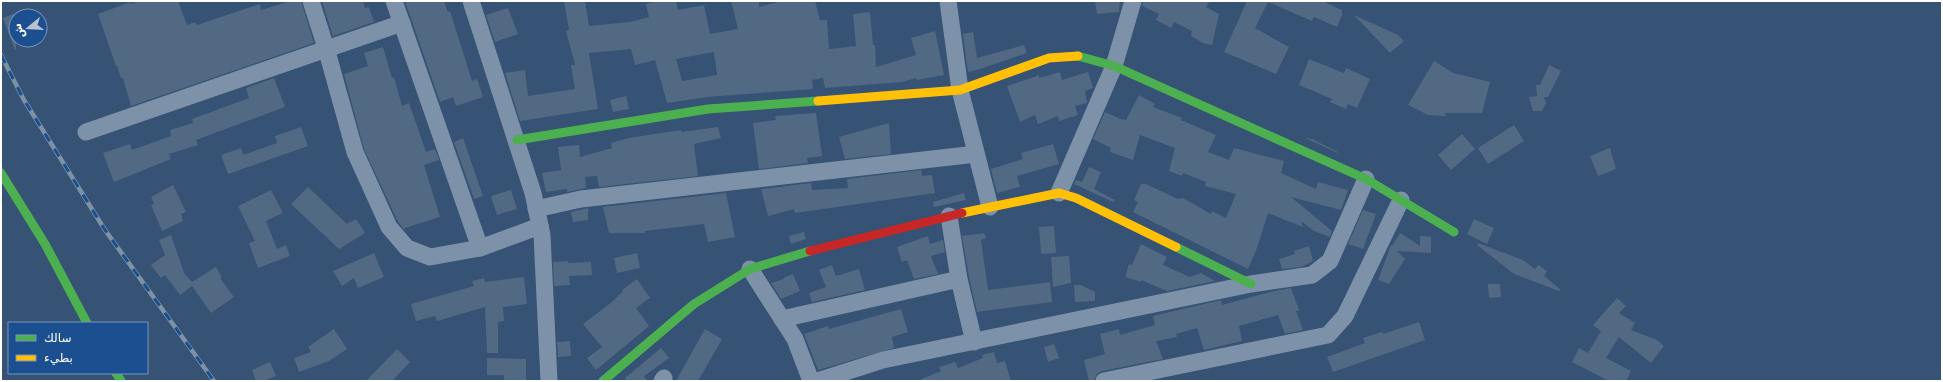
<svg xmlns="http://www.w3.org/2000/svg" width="1943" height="382" viewBox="0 0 1943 382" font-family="'DejaVu Sans','Noto Naskh Arabic',sans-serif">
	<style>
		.building { fill: #526984; fill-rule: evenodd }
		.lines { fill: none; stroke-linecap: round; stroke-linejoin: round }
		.street { stroke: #7d92a8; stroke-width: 17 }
		.fast { stroke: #4caf50; stroke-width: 9 }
		.slow { stroke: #ffc107; stroke-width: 9 }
		.jam { stroke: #c62828; stroke-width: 9 }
		.rail-casing { stroke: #7e92a7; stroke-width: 4.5 }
		.rail { stroke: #1b4f8f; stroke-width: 3; stroke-dasharray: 9; stroke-linecap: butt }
	</style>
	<rect width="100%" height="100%" fill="#365274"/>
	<g class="building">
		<path d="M140 1H178L187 25 195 22 197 25 260 4 261 10 291 1H301L314 43 131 106 123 78H121L117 66H116L98 14 130 2 131 4Z"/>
		<path d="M322 1H363L365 8 369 7 374 22 333 36Z"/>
		<path d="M405 1H444L448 12 450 11 472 81 477 79 483 97 456 106 453 97 440 102Z"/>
		<path d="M564 1H585L589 26 630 22 649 17 646 4 659 1H676L678 10 704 5 710 34 738 29 731 1H759V7L782 1H815L820 20H827L829 49 856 46 853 14 870 12 873 45H875L876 67 916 55 911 38 935 31 944 75 917 80 916 78 902 82 825 88 823 78 812 80 813 89 707 97 667 103 655 60 635 65 631 49 589 53 598 109 520 121 505 73 525 70 528 96 575 89 571 65H575L566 31 569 30ZM714 52 717 75 682 81 676 59Z"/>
		<path d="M1095 1H1120L1119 12 1097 14Z"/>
		<path d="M1143 1H1210L1206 7 1219 14 1212 45 1203 43 1191 36 1192 31 1174 22 1171 28 1156 20 1159 14 1142 6Z"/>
		<path d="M1247 1H1322L1342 10V15L1337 27 1314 17 1312 21 1268 2 1255 28 1289 47 1276 74 1224 52Z"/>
		<path d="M508 8 518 34 495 42 486 15Z"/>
		<path d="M16 13V50H15L3 18Z"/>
		<path d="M1354 15 1398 35 1404 41 1390 53Z"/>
		<path d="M973 32 977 58 1024 45 1027 53 980 69 968 72 963 34Z"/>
		<path d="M383 47 392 78 394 77 402 106 409 103 426 152 435 149 439 160 424 165 440 217 405 228V230L398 222 364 149 344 74 368 66 364 53Z"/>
		<path d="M1309 59 1344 73 1346 68 1370 79 1357 108 1348 104 1346 109 1330 102 1332 99 1299 85Z"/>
		<path d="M1434 61 1453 73 1490 82 1482 113H1444L1446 116 1428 115 1408 105Z"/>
		<path d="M1549 65 1561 71 1548 97H1544L1546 103 1542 111H1533L1529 97 1537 96 1536 85H1540Z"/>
		<path d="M1060 72 1062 80 1088 72 1093 88 1085 91 1087 103 1075 106 1078 115 1059 121 1058 116 1038 124 1035 115 1020 122 1007 86 1037 76 1039 75V78Z"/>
		<path d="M274 78 285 107 196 140 198 145 169 154 171 159 114 182 103 153 130 144 132 150 171 136 170 130 193 123 192 119 249 98 246 88Z"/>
		<path d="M1139 95 1155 104 1153 107 1182 118 1181 120 1216 135 1208 152 1229 160 1234 148 1284 161 1281 173 1316 189 1318 182 1348 190 1341 210 1291 197 1332 231 1330 237 1314 231 1301 221 1303 227 1268 213 1257 248 1248 269 1133 212 1138 202 1134 200 1141 184H1146L1178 199 1183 198 1211 214 1212 211 1226 218 1236 194 1205 186 1206 182 1183 173 1182 176 1169 171 1175 148 1140 135 1133 160 1110 152 1111 148 1093 139 1105 112 1123 120V119L1126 120Z"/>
		<path d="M626 96 629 109 613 112 610 100Z"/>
		<path d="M816 113 822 156 807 158 808 163 759 169 753 123 776 120 775 116Z"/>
		<path d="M889 123 891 154 845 159 839 137Z"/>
		<path d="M1514 125 1524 141 1488 164 1478 148Z"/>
		<path d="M301 127 308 146 228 174 221 155 241 148 243 155 277 143 275 136Z"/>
		<path d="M718 127 721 138 694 144 698 176 599 187 597 176 585 177 586 188 567 192V189L546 192 542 173 561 170 558 147 579 145 580 157 612 148 611 143 629 138 681 130V132Z"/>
		<path d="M1462 134 1475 149 1451 170 1438 155Z"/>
		<path d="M463 138 483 196 474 199 454 142Z"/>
		<path d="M1305 138 1312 139 1338 152V153Z"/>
		<path d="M1053 144 1059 164 1017 176 1020 187 997 193 991 169 1023 159 1021 153Z"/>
		<path d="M1610 148 1616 169 1598 176 1590 156Z"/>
		<path d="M1089 167 1101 172 1094 189 1115 200 1113 202 1074 184 1076 180 1082 182Z"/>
		<path d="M921 170 922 176 932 175 935 193 795 213 794 209 768 216 761 189 811 183 812 190 848 188 847 179Z"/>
		<path d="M173 185 186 212 181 214 183 221 162 231 151 205 154 204 151 197Z"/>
		<path d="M308 187 347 224 356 219 365 233 339 249 291 204Z"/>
		<path d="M271 190 283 213 266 221 277 249 286 245 290 256 258 268 249 243 255 241 238 206Z"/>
		<path d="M511 190 517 209 497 215 491 196Z"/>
		<path d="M726 193 735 237 708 242 704 224 645 231V233H609L603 207Z"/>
		<path d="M964 193 966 200 934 207 933 202Z"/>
		<path d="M588 208V220L573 222 571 212Z"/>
		<path d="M1363 210 1376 214 1363 249 1348 244Z"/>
		<path d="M1474 219 1494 228 1487 244 1467 234Z"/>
		<path d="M1054 226 1056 253 1041 254 1039 227Z"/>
		<path d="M804 232 806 239 791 244 789 236Z"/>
		<path d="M984 233 986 238 981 240 988 290 1050 282 1052 302 977 312 969 277 962 236Z"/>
		<path d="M1400 233 1420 246V236L1431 237V253L1397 251 1405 259 1389 284 1378 280 1391 245 1392 246Z"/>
		<path d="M171 235 184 273 192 282 216 267 222 277 220 278 234 297 211 313 192 286 180 295 165 275 161 278 151 265 165 255 159 240Z"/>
		<path d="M928 236 930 244 943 240 945 252 931 256 938 274 914 279 907 260 902 262 897 247Z"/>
		<path d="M1478 243 1523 260 1535 269 1538 265 1547 271 1544 276 1560 289 1559 291 1514 274 1477 245Z"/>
		<path d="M1141 244 1167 257 1163 265 1190 277 1201 273 1215 281 1167 291 1141 280V282L1125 277 1129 264 1132 265Z"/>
		<path d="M1309 246 1313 261 1301 267 1282 269 1279 259 1295 254 1294 251Z"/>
		<path d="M374 253 384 277 358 288 354 278 342 286 333 271Z"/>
		<path d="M637 253 640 268 617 273 614 258Z"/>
		<path d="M1069 256 1071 283 1053 287 1051 257Z"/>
		<path d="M568 261V263L591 262 592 275 569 276 570 285 554 286 553 262Z"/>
		<path d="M832 265 836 276 859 269 865 290 812 302 809 293 826 287 819 270Z"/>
		<path d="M793 274 800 291 781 299 771 283 784 279 783 278Z"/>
		<path d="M524 277 527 304 503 307 504 321 498 322V353H487L485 307 437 321 435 316 416 321 411 304 474 286 472 281 484 278 485 282Z"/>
		<path d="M637 279 650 298 636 308 649 326 596 370 587 358 602 347 583 324 612 302 623 291 622 290Z"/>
		<path d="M1488 284H1500L1501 297 1489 298Z"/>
		<path d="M1074 285H1081L1095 292V301L1075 302Z"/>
		<path d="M1291 288 1299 310 1296 311 1303 330 1285 334 1278 315 1239 326 1242 341 1204 350 1197 328 1176 334 1177 337 1156 341 1163 359 1102 371 1097 374 1094 381H1089L1084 360 1105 354 1100 334 1119 329 1120 335 1155 325 1153 316 1221 300 1222 305 1274 291Z"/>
		<path d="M1617 298 1626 306 1619 313 1635 323 1631 330 1657 340 1664 346 1651 363 1619 337 1606 358 1631 371 1626 381H1609L1572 362 1579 348 1588 353 1601 331 1593 325Z"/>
		<path d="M901 309 908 332 892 337 894 348 818 370 804 334 828 326 829 329Z"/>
		<path d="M1419 322 1425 340 1333 372 1327 357 1365 343 1363 338 1382 332 1383 334Z"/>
		<path d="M334 329 347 349 329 361 299 372 294 358 311 352 308 347Z"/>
		<path d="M705 329 722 339 698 381H676Z"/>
		<path d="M570 341 571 356 558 357 557 342Z"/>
		<path d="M1054 344 1059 358 1048 362 1044 347Z"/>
		<path d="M661 348 669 358 644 376 647 381H627L625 378Z"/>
		<path d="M397 349 410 362 392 381H366Z"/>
		<path d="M994 352 997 363 1005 361 1011 381H917L941 371 939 367 955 362 958 368 983 358 982 355Z"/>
		<path d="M487 358 526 359V381H504V375H487Z"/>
		<path d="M270 362 276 376 264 381H256L252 370Z"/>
	</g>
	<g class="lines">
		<g class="street">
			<path d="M311 1 326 48 355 152 389 227 407 248 430 257 480 248 540 226"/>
			<path d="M394 1 480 248"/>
			<path d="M471 1 533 193 542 235 549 381"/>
			<path d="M948 1 960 90 990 207"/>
			<path d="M86 132 402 23"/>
			<path d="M1059 193 1114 66 1133 1"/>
			<path d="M536 209 581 199 976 154"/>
			<path d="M949 216 959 279 974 342"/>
			<path d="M750 269 795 339 811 381"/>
			<path d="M782 319 959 279"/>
			<path d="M662 381 664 378"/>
			<path d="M817 381 883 360 1251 284 1312 275 1330 261 1366 179"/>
			<path d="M1104 381 1328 335 1345 316 1401 200"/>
		</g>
		<g class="fast">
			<path d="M1078 56 1114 66 1366 179 1454 232"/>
			<path d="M517 140 708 109 818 101"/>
			<path d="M1 173 45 244 87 323"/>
			<path d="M1176 247 1251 284"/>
			<path d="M116 373 121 381"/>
			<path d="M603 381 694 304 750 269 810 251"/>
		</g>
		<g class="slow">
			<path d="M818 101 960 90 1049 58 1078 56"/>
			<path d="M962 213 1059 193 1076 198 1176 247"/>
		</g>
		<path class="jam" d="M810 251 962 213"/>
		<defs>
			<path id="rail" d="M1 55 24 100 105 230 214 381"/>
		</defs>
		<use href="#rail" class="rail-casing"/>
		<use href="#rail" class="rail"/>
	</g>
	<rect width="1943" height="382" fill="none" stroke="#ffffff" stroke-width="4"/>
	<rect x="8" y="322" width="140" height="52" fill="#1b4f8f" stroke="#7695bc"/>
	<rect x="16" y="335" width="20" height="6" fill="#4caf50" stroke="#7695bc"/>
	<text x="44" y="342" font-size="12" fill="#ffffff">سالك</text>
	<rect x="16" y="355" width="20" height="6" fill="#ffc107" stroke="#7695bc"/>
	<text x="44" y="362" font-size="12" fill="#ffffff">بطيء</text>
	<g transform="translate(28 28) rotate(252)"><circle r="19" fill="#1b4f8f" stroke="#7695bc"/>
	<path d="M0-3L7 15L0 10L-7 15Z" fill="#b9c2ce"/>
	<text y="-6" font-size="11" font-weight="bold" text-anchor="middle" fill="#ffffff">ش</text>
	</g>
</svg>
